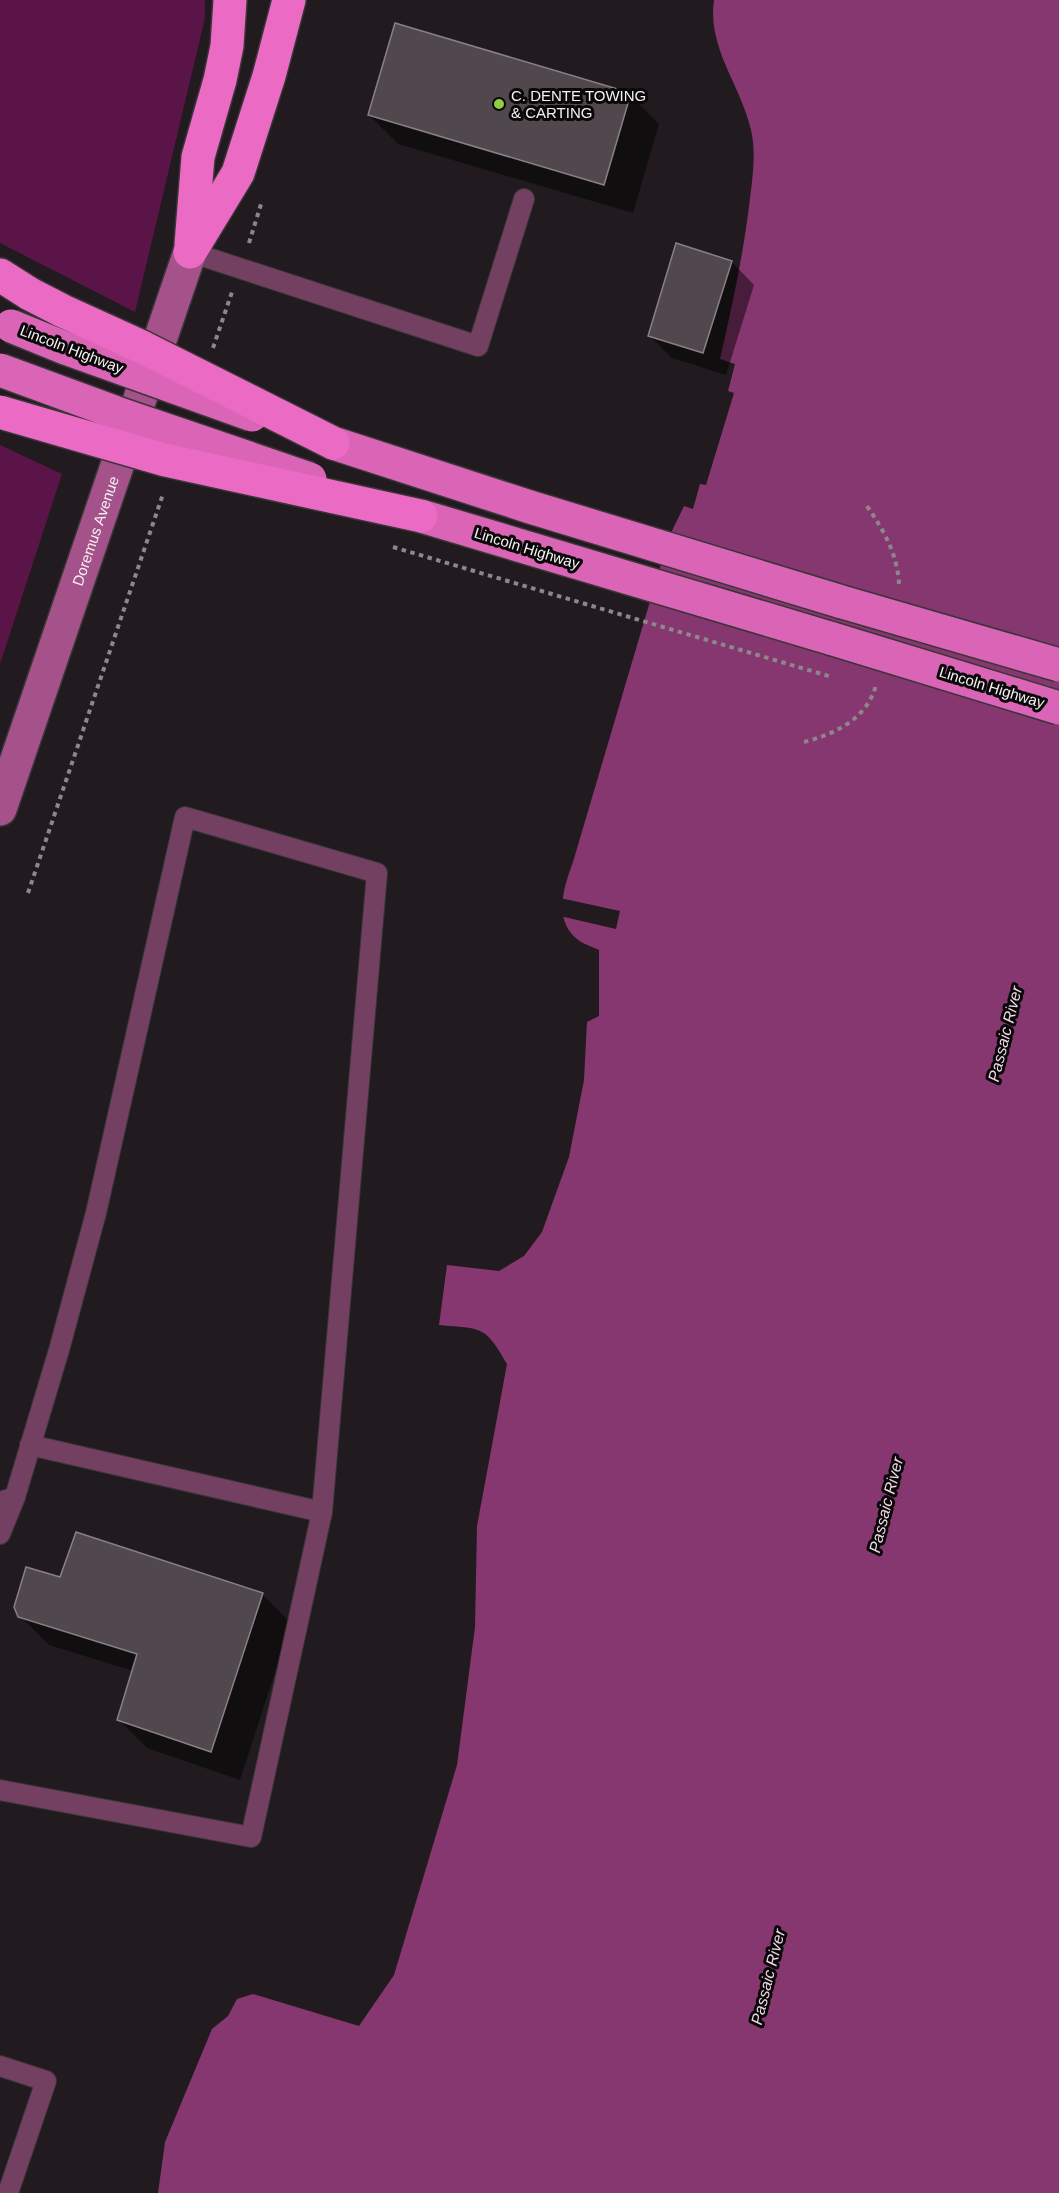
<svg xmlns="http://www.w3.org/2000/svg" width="1059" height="2193" viewBox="0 0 1059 2193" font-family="Helvetica,sans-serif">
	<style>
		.green { fill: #5a1447 }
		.water { fill: #87376f }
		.pier { fill: #211b1f }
		.shadow { fill: #0007 }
		.building { fill: #50484d; stroke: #888085; stroke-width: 1.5 }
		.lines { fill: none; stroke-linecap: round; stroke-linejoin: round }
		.service-casing { stroke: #3a3538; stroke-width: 22 }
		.secondary-casing { stroke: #3a3538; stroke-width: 36 }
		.trunk-casing { stroke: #3a3538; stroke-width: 36 }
		.motorway-casing { stroke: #3a3538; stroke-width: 36 }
		.path { stroke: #8d878b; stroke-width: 4; stroke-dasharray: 4.5 4.5; stroke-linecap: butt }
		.service { stroke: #734062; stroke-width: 20 }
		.secondary { stroke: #a45289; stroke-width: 33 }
		.trunk { stroke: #da64b5; stroke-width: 33 }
		.motorway { stroke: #eb6ac3; stroke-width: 33 }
		.trunk-bridge-casing { stroke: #3a3538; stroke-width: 36; stroke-linecap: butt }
		.motorway-bridge-casing { stroke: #3a3538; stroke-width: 36; stroke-linecap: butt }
		.path-bridge { stroke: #8d878b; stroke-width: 4; stroke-dasharray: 4.5 4.5; stroke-linecap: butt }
		.trunk-bridge { stroke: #da64b5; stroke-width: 33 }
		.motorway-bridge { stroke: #eb6ac3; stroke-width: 33 }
		.poi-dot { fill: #8dce44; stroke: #090708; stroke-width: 2 }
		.labels { text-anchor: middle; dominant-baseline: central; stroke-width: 6; stroke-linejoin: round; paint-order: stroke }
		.poi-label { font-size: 15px; fill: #f5f0f3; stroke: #090708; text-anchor: start }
		.street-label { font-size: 15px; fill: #f5f0f3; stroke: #090708 }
		.water-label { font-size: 16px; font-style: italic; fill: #f2dbe9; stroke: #090708 }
	</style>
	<rect width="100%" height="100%" fill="#211b1f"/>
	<g class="green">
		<path d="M0 0H205V18L135 312 0 243Z"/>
		<path d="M0 445 62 474 0 664Z"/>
	</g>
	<path class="water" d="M714 0H1059V2193H158L165 2142 212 2029 228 2016 237 1999 253 1994 359 2026 394 1975 457 1765 475 1627 477 1526 507 1364C485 1325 482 1329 439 1325L447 1265 499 1271 524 1256 542 1232 569 1157 584 1080 587 1022 599 1016V950C593 947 586 945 581 942 552 923 563 889 573 862L669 537 684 506 693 509 700 484 706 485 734 393 728 391 735 364 720 359C732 306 744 252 750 198 753 176 756 151 751 130 741 85 707 48 714 0Z"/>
	<path class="pier" d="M560 898 620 911 616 929 560 916Z"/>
	<g class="shadow">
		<path d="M630 95 659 124 633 213 398 144 369 115Z"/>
		<path d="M677 245 732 262 754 285 726 375 672 358 649 335Z"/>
		<path d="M61 1579 262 1594 291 1623 240 1780 147 1748 118 1719 133 1671 49 1645 20 1616Z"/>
	</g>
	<g class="building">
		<path d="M395 23 631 93 604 185 368 115Z"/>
		<path d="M676 243 732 261 703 353 648 336Z"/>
		<path d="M76 1532 263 1593 211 1752 117 1720 137 1654 18 1617 14 1607 26 1567 60 1577Z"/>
	</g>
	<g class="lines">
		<defs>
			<g id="service">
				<path d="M190 252 478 346 524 199"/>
				<path d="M0 1502 15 1497 59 1350 96 1213 185 817 377 873 322 1512"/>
				<path d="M0 1534 15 1497"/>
				<path d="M0 1790 251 1837 322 1512 30 1445"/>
				<path d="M0 2066 46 2081 8 2193"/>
			</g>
			<g id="secondary">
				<path id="s1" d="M0 809 190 252"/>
			</g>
			<g id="trunk">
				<path d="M333 443 530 507 842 602"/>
				<path d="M421 516 833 639"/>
			</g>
			<g id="motorway">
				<path d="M191 244 198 157 220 80 227 46 230 0"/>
				<path d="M190 252 238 173 269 76 289 0"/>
				<path d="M0 275 30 294"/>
			</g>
		</defs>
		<use href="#service" class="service-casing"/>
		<use href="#secondary" class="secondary-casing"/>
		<use href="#trunk" class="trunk-casing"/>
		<use href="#motorway" class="motorway-casing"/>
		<g class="path">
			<path d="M249 243 262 201"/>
			<path d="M213 348 232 292"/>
			<path d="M867 506C884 531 897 553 899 584"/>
			<path d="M804 742C835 734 867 719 876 685"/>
			<path d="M28 893 163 494"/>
		</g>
		<use href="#service" class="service"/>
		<use href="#secondary" class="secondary"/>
		<use href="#trunk" class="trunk"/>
		<use href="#motorway" class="motorway"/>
		<defs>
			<g id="trunk-bridge">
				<path d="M11 326 65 348 252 415"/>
				<path d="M0 370 117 413 310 479"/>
				<path d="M842 602 1059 665"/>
				<path d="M833 639 1059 708"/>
			</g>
			<g id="motorway-bridge">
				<path d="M30 294 63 311 140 346 333 443"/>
				<path d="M0 412 165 460 421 516"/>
			</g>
		</defs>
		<use href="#trunk-bridge" class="trunk-bridge-casing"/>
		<use href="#motorway-bridge" class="motorway-bridge-casing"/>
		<path class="path-bridge" d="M393 547 832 677"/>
		<use href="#trunk-bridge" class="trunk-bridge"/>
		<use href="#motorway-bridge" class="motorway-bridge"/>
	</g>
	<circle class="poi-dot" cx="499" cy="104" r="6"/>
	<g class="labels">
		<g class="poi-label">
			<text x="511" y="95">C. DENTE TOWING<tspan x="511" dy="17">&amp; CARTING</tspan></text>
		</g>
		<g class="street-label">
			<text transform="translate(72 349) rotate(21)">Lincoln Highway</text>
			<text stroke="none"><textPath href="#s1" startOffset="294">Doremus Avenue</textPath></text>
			<text transform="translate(527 548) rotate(17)">Lincoln Highway</text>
			<text transform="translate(992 687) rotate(17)">Lincoln Highway</text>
		</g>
		<g class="water-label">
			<text transform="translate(1005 1034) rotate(-76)">Passaic River</text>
			<text transform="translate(886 1505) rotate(-76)">Passaic River</text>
			<text transform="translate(768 1977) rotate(-76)">Passaic River</text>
		</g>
	</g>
</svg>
